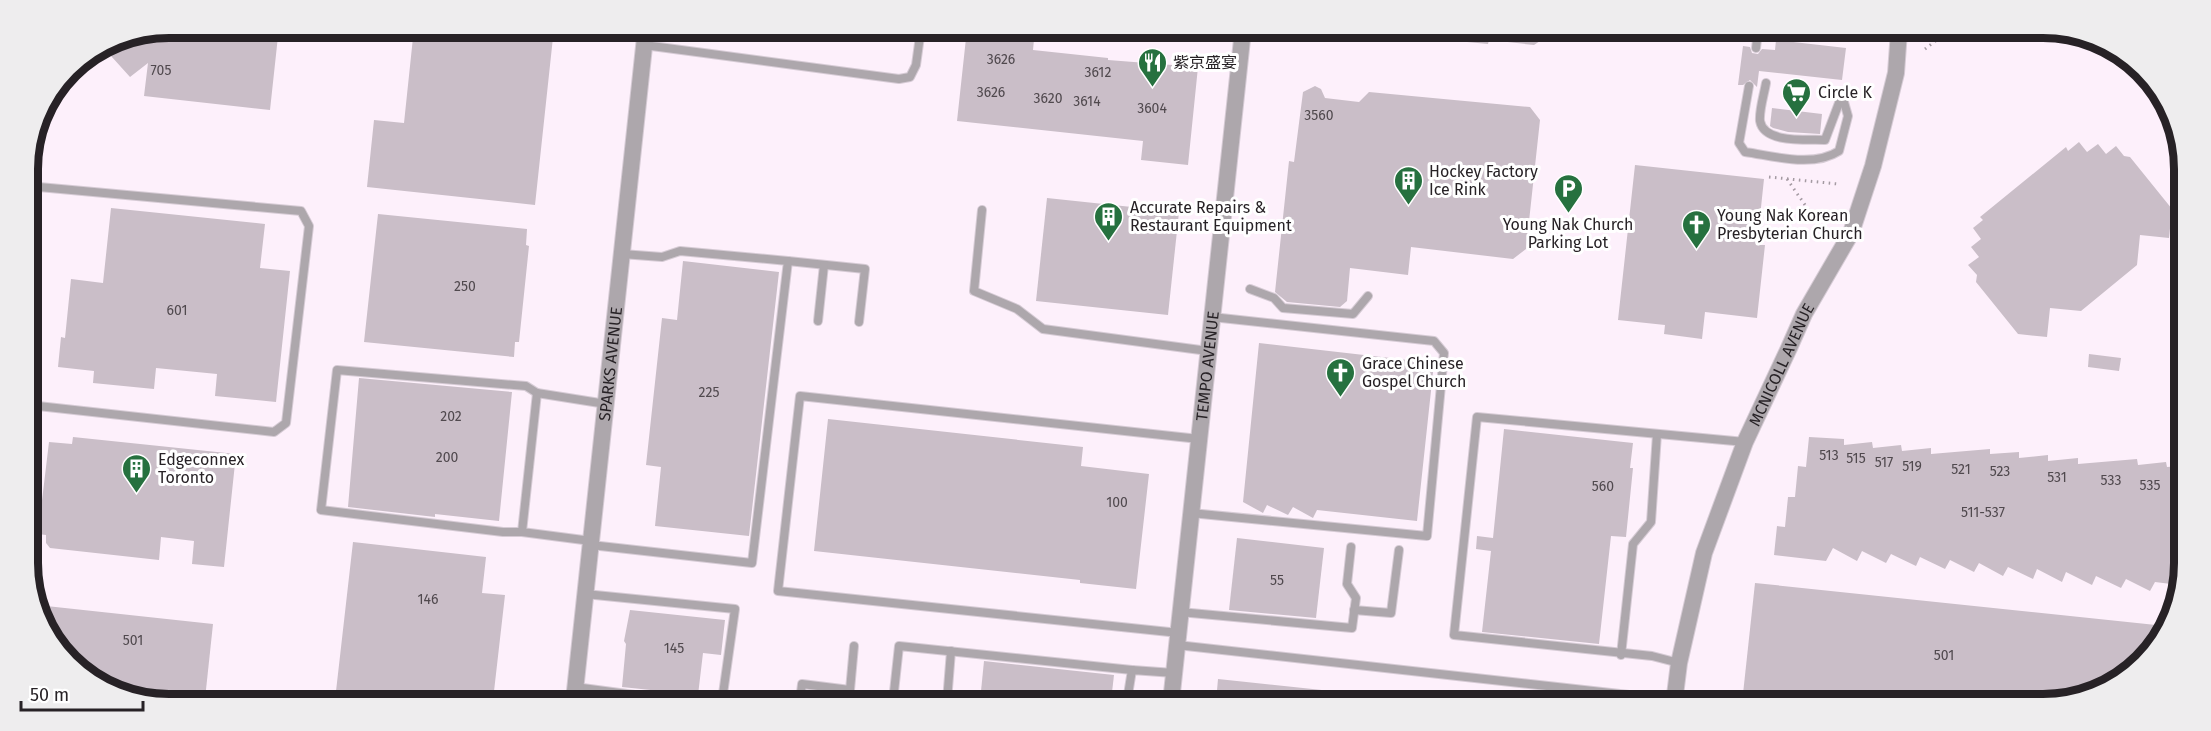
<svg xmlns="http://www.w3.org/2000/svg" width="2211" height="731" viewBox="0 0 2211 731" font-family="'Fira Sans','Noto Sans SC',sans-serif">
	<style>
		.building { fill: #cabec8 }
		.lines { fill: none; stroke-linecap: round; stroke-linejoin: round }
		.service-casing { stroke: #d6cbd5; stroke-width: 10 }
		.minor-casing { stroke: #d6cbd5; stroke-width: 18 }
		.tertiary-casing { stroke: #d6cbd5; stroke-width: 18 }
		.path { stroke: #a49aa2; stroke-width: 3; stroke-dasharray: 1.5 4.5; stroke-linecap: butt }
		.service { stroke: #ada7ac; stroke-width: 8 }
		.minor { stroke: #ada7ac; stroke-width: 16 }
		.tertiary { stroke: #ada7ac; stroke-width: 16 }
		.labels { text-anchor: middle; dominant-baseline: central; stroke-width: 6; stroke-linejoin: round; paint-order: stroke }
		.number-label { font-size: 14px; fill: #50494e }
		.poi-label { font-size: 16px; fill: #272226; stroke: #fff; text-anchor: start }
		.street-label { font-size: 16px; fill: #272226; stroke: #fff }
		.rim { fill: none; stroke: #272226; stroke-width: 8 }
	</style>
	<rect width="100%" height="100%" fill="#fdf0fb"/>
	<g class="building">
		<path d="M169 27H279L270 110 144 96 148 63 130 77 102 46 115 38Z"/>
		<path d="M414 28H554L535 205 367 187 374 120 404 123Z"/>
		<path d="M721 28H752L756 29 747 41 739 42Z"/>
		<path d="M967 29H1035L1033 50 1108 58V60L1198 67 1188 165 1141 160 1143 141 957 121Z"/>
		<path d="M1468 30H1521L1542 31 1540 41 1534 45 1489 40 1488 44 1467 42Z"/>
		<path d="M1776 40 1846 48 1842 80 1759 71 1757 87 1750 80 1743 85H1738L1743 46 1750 47 1752 53 1758 54 1762 49 1775 50Z"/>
		<path d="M1315 86 1321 89 1325 98 1359 102 1369 92 1530 107 1540 120 1526 249 1513 259 1411 247 1408 275 1350 268 1347 301 1340 307 1287 302 1275 292 1289 161 1294 162 1303 92Z"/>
		<path d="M1772 108 1822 114 1820 134 1788 132 1773 128 1770 126Z"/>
		<path d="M2079 142 2087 152 2098 144 2106 154 2116 146 2124 156 2130 157 2172 209 2169 238 2140 235 2137 265 2081 311 2050 308 2047 337 2018 334 1976 282 1977 275 1968 265 1979 257 1971 247 1981 239 1973 228 1983 220 1980 217 2066 147 2068 151Z"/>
		<path d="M1635 165 1764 179 1757 245H1765L1757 318 1705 312 1702 339 1664 334 1665 325 1618 320Z"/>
		<path d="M1047 198 1179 212 1168 315 1036 301Z"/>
		<path d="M111 208 265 224 260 268 290 271 276 402 215 396 217 374 156 368 154 389 93 383 94 371 58 367 61 337 65 338 71 279 103 283Z"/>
		<path d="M378 214 527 229 526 245 529 246 519 342H515L514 357 364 342Z"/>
		<path d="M683 261 779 272 749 536 655 526 661 467 646 465 662 318 677 320Z"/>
		<path d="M1259 343 1434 363 1417 521 1317 510 1313 518 1293 507 1288 515 1267 505 1263 513 1243 502Z"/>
		<path d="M2089 354 2121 358 2119 371 2088 367Z"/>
		<path d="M359 378 512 392 499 521 435 514V517L348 507Z"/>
		<path d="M828 419 1083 447 1081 466 1149 474 1136 589 1080 583V580L814 551Z"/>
		<path d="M1504 429 1633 443 1630 468H1633L1626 537 1611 536 1599 644 1482 632 1491 551 1476 549 1477 536 1493 538Z"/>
		<path d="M73 437 236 454 224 567 192 564 194 541 161 537 159 560 50 548 46 543V535L38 534 49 442 72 444Z"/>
		<path d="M1809 437 1844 439V445L1872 442 1873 448 1901 445 1902 451 1931 448V454L1990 449V454L2019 452V458L2048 455V461L2078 458V464L2137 459 2138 465 2166 462 2167 467 2180 466 2179 585 2155 582 2150 591 2126 579 2121 588 2096 576 2092 585 2066 572 2062 582 2037 569 2033 579 2008 567 2003 576 1979 563 1974 572 1950 560 1945 569 1920 557 1916 566 1891 554 1886 563 1862 551 1857 561 1833 548 1826 561 1774 555 1777 526 1785 527 1788 497H1795L1798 466 1806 467Z"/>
		<path d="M1237 538 1324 548 1316 618 1229 610Z"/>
		<path d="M353 542 486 557 482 593 505 595 493 700H335Z"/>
		<path d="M1755 583 2156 625 2154 636 2129 675 2051 704 1742 703Z"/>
		<path d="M37 605 213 624 205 699H132L62 656Z"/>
		<path d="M630 610 725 620 721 655 703 653 698 695 622 687 626 644 624 641Z"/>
		<path d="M984 661 1114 675 1111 701H980Z"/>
		<path d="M1218 679 1350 693V702H1216Z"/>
	</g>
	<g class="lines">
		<defs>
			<g id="service">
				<path d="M644 45 899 79 910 77 916 65 921 29"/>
				<path d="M1756 48 1758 31"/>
				<path d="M1766 83C1764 95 1759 110 1760 121 1764 144 1808 139 1825 140L1842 95"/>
				<path d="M1749 86 1739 143 1745 152C1774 156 1813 168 1839 151L1848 116 1842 95"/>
				<path d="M28 186 301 211 309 226 286 423 274 432 29 405"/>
				<path d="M982 210 974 291 1017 309 1043 329 1208 351"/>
				<path d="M788 261 865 269 859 322"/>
				<path d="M1250 289 1274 298 1283 308 1353 314 1368 296"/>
				<path d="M818 321 824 265"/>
				<path d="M1191 513 1427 536 1444 353 1434 341 1212 317"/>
				<path d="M522 532H503L321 510 337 370 526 386 537 393"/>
				<path d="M591 541 522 532 537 393 606 404"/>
				<path d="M591 545 752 563 788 261 680 251 662 257 622 254"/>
				<path d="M585 594 735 609 722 701"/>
				<path d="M1354 610 1391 613 1399 550"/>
				<path d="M1180 612 1352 628 1356 598 1347 584 1351 547"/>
				<path d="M1179 633 778 591 800 396 1199 439"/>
				<path d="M1177 645 1647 697 1675 696"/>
				<path d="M1621 655 1633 544 1651 522 1657 434"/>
				<path d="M1679 663 1652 656 1454 635 1477 417 1745 442"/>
				<path d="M575 687 672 700"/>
				<path d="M800 701 802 684 850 690"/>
				<path d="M849 701 854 646"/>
				<path d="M893 701 899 646 1132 670"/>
				<path d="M947 701 951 651"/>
				<path d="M1127 701 1132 670 1174 673"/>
			</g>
			<g id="minor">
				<path id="s1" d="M574 700 646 28"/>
				<path id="s2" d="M1171 702 1243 30"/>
			</g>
			<g id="tertiary">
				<path d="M27 189 33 138"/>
				<path id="s3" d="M1674 703 1679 663 1704 553 1745 442 1789 348 1804 314 1851 233 1873 166 1896 73 1899 31"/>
			</g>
		</defs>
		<use href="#service" class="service-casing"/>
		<use href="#minor" class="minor-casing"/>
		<use href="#tertiary" class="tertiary-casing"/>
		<g class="path">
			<path d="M1925 49 1947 32"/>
			<path d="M1769 177 1838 184"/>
			<path d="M1787 179 1821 228"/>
		</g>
		<use href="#service" class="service"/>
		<use href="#minor" class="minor"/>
		<use href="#tertiary" class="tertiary"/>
	</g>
	<defs>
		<symbol id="restaurant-pin" viewBox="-11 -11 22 30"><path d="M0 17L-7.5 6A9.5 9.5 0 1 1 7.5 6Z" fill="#26713f" stroke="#fff"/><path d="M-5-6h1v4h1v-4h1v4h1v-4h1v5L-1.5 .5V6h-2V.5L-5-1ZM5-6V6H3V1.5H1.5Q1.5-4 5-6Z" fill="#fff"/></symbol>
		<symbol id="supermarket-pin" viewBox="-11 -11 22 30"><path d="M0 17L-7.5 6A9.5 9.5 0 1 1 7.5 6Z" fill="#26713f" stroke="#fff"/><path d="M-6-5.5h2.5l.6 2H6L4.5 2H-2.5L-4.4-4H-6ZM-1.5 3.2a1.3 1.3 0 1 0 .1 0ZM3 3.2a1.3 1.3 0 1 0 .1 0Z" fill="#fff"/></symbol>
		<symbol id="building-pin" viewBox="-11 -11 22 30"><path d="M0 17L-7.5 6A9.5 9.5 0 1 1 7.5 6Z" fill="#26713f" stroke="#fff"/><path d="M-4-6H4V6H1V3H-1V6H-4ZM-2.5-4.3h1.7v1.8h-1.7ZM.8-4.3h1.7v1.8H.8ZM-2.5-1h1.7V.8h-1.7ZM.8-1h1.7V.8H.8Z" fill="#fff"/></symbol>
		<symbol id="parking-pin" viewBox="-11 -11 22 30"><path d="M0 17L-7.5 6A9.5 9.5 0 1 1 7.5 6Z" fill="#26713f" stroke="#fff"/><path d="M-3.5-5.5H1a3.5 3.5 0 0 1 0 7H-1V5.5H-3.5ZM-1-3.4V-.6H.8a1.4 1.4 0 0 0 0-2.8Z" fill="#fff"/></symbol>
		<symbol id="church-pin" viewBox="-11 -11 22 30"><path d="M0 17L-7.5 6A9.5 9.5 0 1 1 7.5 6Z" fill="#26713f" stroke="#fff"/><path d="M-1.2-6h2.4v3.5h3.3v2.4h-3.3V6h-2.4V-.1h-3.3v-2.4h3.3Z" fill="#fff"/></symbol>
	</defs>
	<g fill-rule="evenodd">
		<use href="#restaurant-pin" x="1136" y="46" width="33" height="45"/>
		<use href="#supermarket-pin" x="1780" y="76" width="33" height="45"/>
		<use href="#building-pin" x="1392" y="164" width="33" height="45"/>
		<use href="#parking-pin" x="1552" y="172" width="33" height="45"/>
		<use href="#building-pin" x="1092" y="200" width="33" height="45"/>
		<use href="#church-pin" x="1680" y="208" width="33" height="45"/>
		<use href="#church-pin" x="1324" y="356" width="33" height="45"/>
		<use href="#building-pin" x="120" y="452" width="33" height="45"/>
	</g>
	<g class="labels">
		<g class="number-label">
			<text x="1001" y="59">3626</text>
			<text x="161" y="70">705</text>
			<text x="1098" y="72">3612</text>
			<text x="991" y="92">3626</text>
			<text x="1048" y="98">3620</text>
			<text x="1087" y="101">3614</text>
			<text x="1152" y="108">3604</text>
			<text x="1319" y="115">3560</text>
			<text x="465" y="286">250</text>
			<text x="177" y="310">601</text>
			<text x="709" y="392">225</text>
			<text x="451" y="416">202</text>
			<text x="1829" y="455">513</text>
			<text x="447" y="457">200</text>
			<text x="1856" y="458">515</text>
			<text x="1884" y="462">517</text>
			<text x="1912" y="466">519</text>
			<text x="1961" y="469">521</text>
			<text x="2000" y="471">523</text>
			<text x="2057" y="477">531</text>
			<text x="2111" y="480">533</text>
			<text x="2150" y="485">535</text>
			<text x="1603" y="486">560</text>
			<text x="1117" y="502">100</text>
			<text x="1983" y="512">511-537</text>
			<text x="1277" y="580">55</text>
			<text x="428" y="599">146</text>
			<text x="133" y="640">501</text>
			<text x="674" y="648">145</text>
			<text x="1944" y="655">501</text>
		</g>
		<g class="poi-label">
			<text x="1173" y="62">紫京盛宴</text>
			<text x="1818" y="92">Circle K</text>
			<text x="1429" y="171">Hockey Factory<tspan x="1429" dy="18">Ice Rink</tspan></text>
			<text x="1130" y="207">Accurate Repairs &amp;<tspan x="1130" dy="18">Restaurant Equipment</tspan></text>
			<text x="1717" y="215">Young Nak Korean<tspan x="1717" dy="18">Presbyterian Church</tspan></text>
			<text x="1568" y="224" text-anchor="middle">Young Nak Church<tspan x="1568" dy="18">Parking Lot</tspan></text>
			<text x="1362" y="363">Grace Chinese<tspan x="1362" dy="18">Gospel Church</tspan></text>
			<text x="158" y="459">Edgeconnex<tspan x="158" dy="18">Toronto</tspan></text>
		</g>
		<g class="street-label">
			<text stroke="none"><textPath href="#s1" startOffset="338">SPARKS AVENUE</textPath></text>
			<text stroke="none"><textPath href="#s3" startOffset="357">MCNICOLL AVENUE</textPath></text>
			<text stroke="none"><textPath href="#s2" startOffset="338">TEMPO AVENUE</textPath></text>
		</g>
	</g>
	<path d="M0 0H2211V731H0ZM169 38H2043A131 131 0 0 1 2174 169V563A131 131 0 0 1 2043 694H169A131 131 0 0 1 38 563V169A131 131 0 0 1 169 38Z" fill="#eeedee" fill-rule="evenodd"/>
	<path class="rim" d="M169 38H2043A131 131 0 0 1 2174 169V563A131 131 0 0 1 2043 694H169A131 131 0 0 1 38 563V169A131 131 0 0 1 169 38Z"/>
	<path d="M21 701v9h122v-9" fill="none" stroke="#272226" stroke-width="3"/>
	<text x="30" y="701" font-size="18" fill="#272226" stroke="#ffffff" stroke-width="4.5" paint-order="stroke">50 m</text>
</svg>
